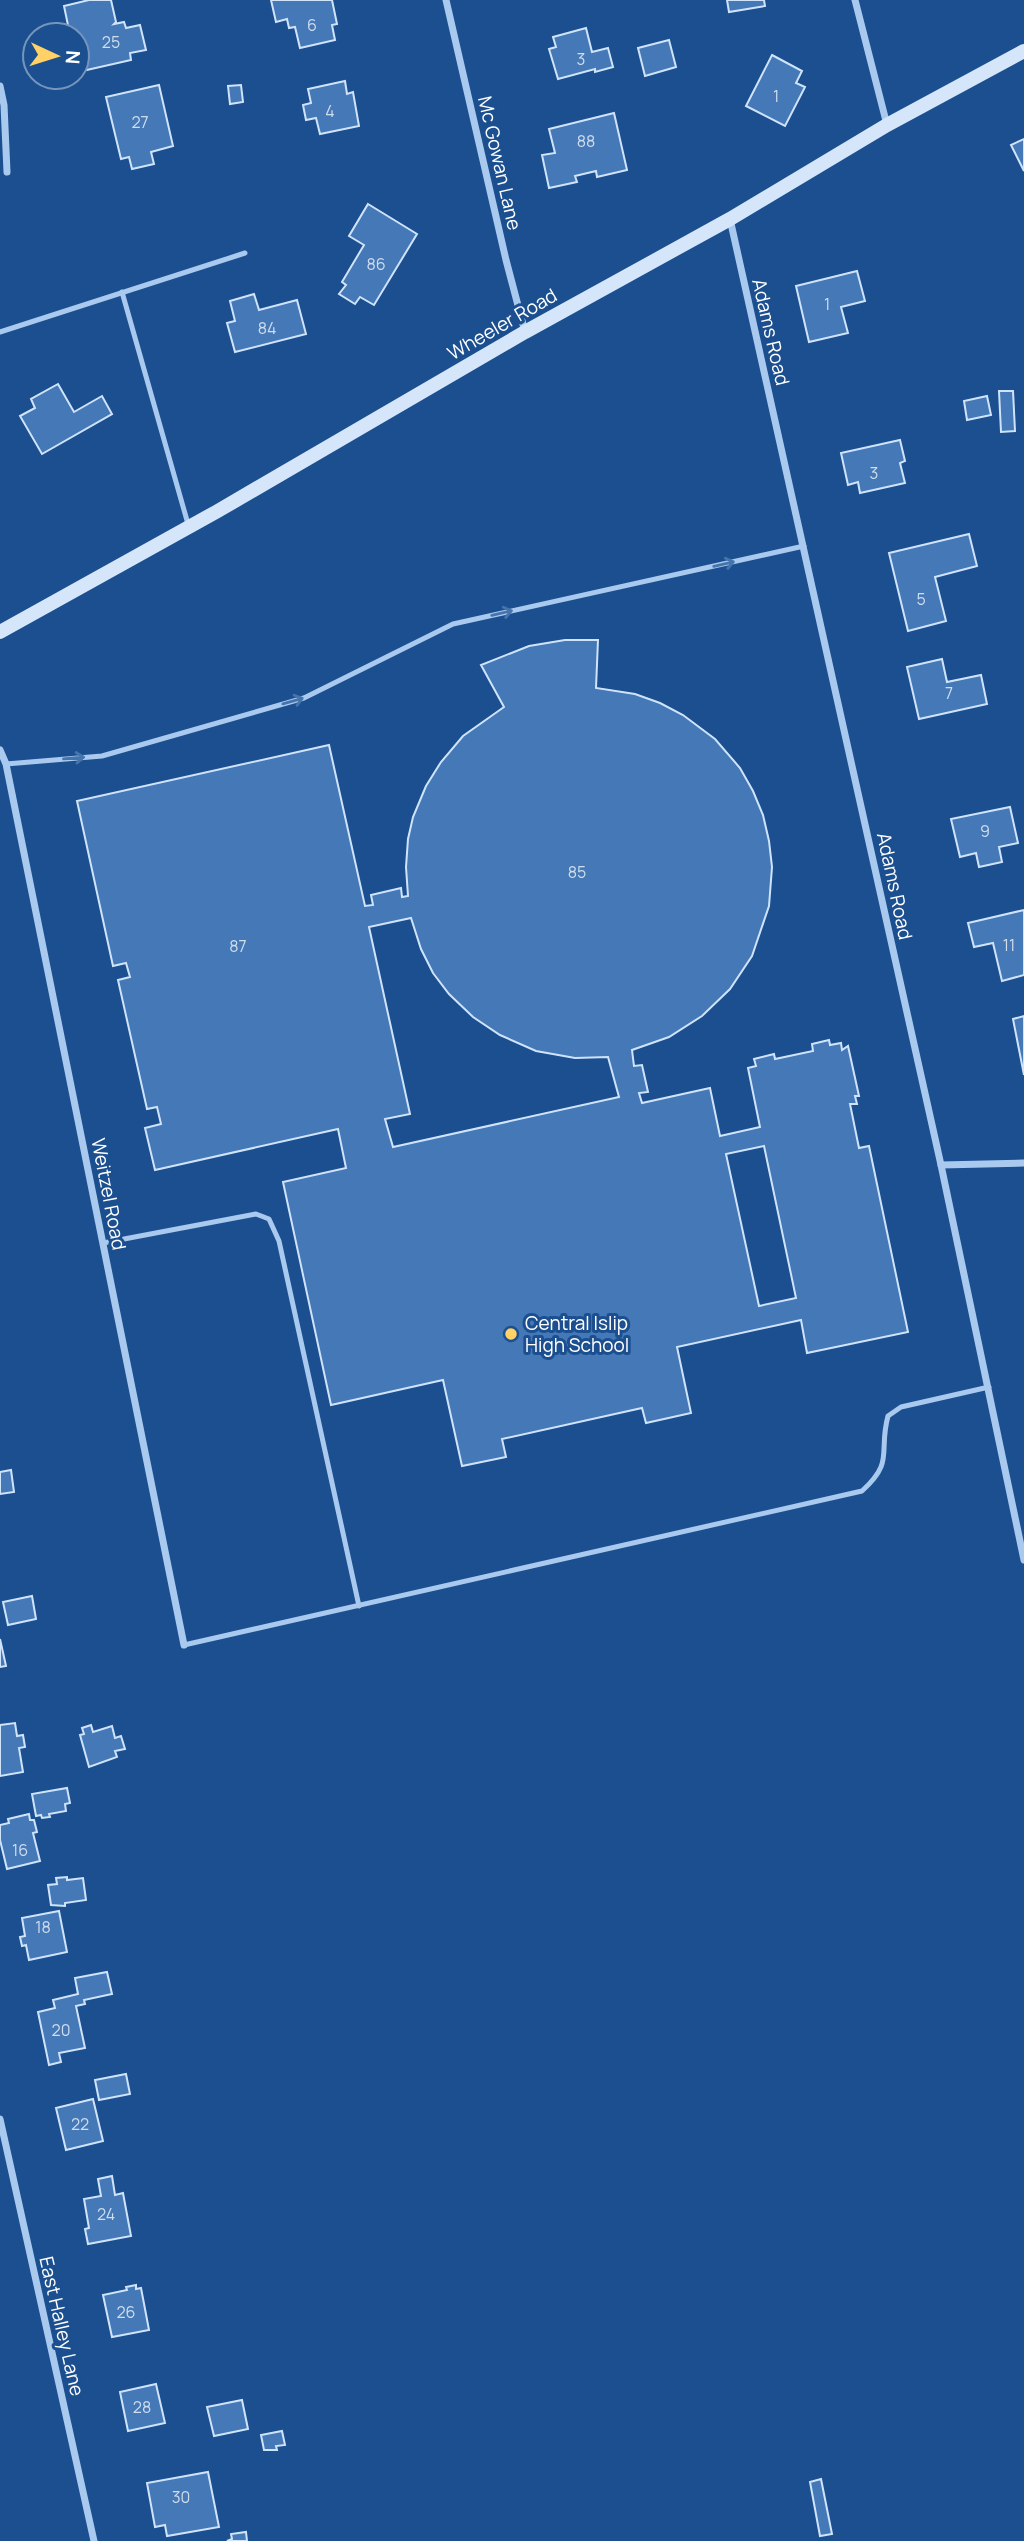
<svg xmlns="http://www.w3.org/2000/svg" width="1024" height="2541" viewBox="0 0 1024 2541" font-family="Manrope,sans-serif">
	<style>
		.building { fill: #4478b7; stroke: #cfe3fa; stroke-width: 2; fill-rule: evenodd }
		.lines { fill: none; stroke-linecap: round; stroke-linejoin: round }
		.lane { stroke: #a9c9ee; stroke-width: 5 }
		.street { stroke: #a9c9ee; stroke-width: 7 }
		.secondary { stroke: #d6e6fa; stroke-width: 14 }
		.oneway { stroke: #4674ac }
		.poi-dot { fill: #ffd166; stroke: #1b4f8f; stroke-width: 2.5 }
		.labels { text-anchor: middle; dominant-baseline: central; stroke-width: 6; stroke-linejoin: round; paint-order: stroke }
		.number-label { font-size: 16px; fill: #d0dded }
		.street-label { font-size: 19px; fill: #fff; stroke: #1b4f8f }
		.poi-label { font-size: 19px; fill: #fff; stroke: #1b4f8f; text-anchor: start }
	</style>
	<rect width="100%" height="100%" fill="#1b4f8f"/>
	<g class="building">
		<path d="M89 0H111L116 22 114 24 124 22 126 28 140 25 146 50 130 53 131 60 78 72 77 35H70L64 6Z"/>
		<path d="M271 0H332L337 24 332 25 335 40 300 48 295 27 289 28 287 19 276 22Z"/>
		<path d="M727 0H764L765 6 729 12Z"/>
		<path d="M586 28 592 52 608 48 613 67 595 72V69L558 79 549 49 556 47 553 37Z"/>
		<path d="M669 40 676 67 645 76 638 48Z"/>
		<path d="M772 55 802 71 796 83 805 87 785 126 746 106Z"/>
		<path d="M345 81 347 94 353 92 359 126 320 134 316 118 306 120 303 105 311 103 308 89Z"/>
		<path d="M159 85 173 146 151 152 154 164 132 169 129 157 121 159 106 97Z"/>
		<path d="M241 85 243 102 230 104 228 86Z"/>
		<path d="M614 113 627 170 597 177 596 171 575 176 577 182 549 188 542 155 555 153 549 129Z"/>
		<path d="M1024 139V171L1011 145Z"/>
		<path d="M368 204 417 234 374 305 360 297 355 304 339 294 346 285 342 282 364 245 349 236Z"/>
		<path d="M857 271 865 301 841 307 848 333 809 342 796 286Z"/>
		<path d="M254 294 259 310 297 300 306 334 235 352 227 323 235 321 230 301Z"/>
		<path d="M58 384 74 412 102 396 112 414 42 454 20 416 35 408 31 399Z"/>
		<path d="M999 391H1013L1015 431 1001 432Z"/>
		<path d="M987 396 991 415 967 420 964 401Z"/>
		<path d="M900 440 905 461 900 463 905 483 860 493 858 482 848 485 841 453Z"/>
		<path d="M969 534 977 566 935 577 946 621 908 631 889 553Z"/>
		<path d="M565 640H598L596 688 635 694 660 703 683 715 715 739 740 768 753 791 763 815 769 841 772 867 769 906 752 956 730 989 702 1016 669 1037 632 1050 634 1066 642 1065 648 1092 639 1093 642 1103 710 1088 720 1136 760 1127 748 1068 756 1066 754 1059 774 1054 775 1059 813 1051 812 1044 829 1040 830 1045 841 1043 842 1050 848 1046 859 1096H855L857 1104H850L859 1148 869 1146 908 1332 807 1353 801 1320 677 1347 691 1413 646 1423 642 1408 502 1439 506 1457 462 1466 443 1380 331 1405 283 1182 346 1168 338 1129 155 1170 145 1128 161 1124 157 1107 147 1109 118 980 130 977 126 963 113 966 77 801 329 745 365 906 373 905 371 895 401 888 402 897 408 896 406 867 408 839 413 817 426 786 441 762 463 736 504 707 481 665 529 646ZM411 918 421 949 433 973 449 994 473 1017 500 1035 536 1051 575 1058 608 1057 619 1097 393 1147 385 1119 410 1114 369 927ZM764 1146 796 1298 759 1306 726 1154Z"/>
		<path d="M942 659 947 682 981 675 987 704 919 719 907 667Z"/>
		<path d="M1010 807 1018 843 999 847 1002 862 979 867 976 853 960 857 951 819Z"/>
		<path d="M1024 910V975L1002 981 993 943 974 947 968 923Z"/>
		<path d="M1024 1016V1075L1013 1019Z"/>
		<path d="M11 1470 14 1492 0 1494V1472Z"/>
		<path d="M32 1596 36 1619 8 1625 3 1602Z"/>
		<path d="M0 1639 6 1666 0 1667Z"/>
		<path d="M15 1723 17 1736 23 1735 25 1747 19 1748 23 1772 0 1776V1725Z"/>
		<path d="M91 1725 93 1732 112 1726 115 1738 121 1736 125 1749 115 1751 117 1757 89 1767 80 1735 84 1734 82 1728Z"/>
		<path d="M67 1788 70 1803 65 1804 66 1811 49 1814 50 1817 42 1818 41 1815 36 1816 32 1794Z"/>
		<path d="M29 1814 30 1820H34L37 1832 33 1833 40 1861 7 1869 0 1840V1825L9 1823 8 1819Z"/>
		<path d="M67 1877V1880L83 1878 86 1900 65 1903V1906L51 1905 48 1885 57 1884 56 1878Z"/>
		<path d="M59 1911 67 1952 29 1960 26 1945 22 1946 20 1937 25 1936 22 1918Z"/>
		<path d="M107 1972 112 1994 84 2000 85 2004 76 2006 85 2048 59 2053 61 2062 49 2065 38 2012 55 2008 53 2000 78 1994 75 1978Z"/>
		<path d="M126 2074 130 2094 99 2100 95 2080Z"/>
		<path d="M93 2099 103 2141 66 2150 56 2108Z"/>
		<path d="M112 2176 115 2195 123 2193 131 2236 88 2244 85 2229 89 2228 84 2199 101 2196 98 2179Z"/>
		<path d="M136 2285V2289L141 2288 149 2330 112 2337 103 2295 127 2290 126 2287Z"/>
		<path d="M156 2384 165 2423 128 2431 120 2392Z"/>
		<path d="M242 2400 248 2429 214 2436 207 2407Z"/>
		<path d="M282 2431 285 2445 276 2446 277 2450H264L261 2435Z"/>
		<path d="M208 2472 219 2527 167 2536 165 2525 155 2527 147 2483Z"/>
		<path d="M821 2479 832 2534 820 2536 810 2482Z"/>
		<path d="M246 2532 247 2541H227L232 2539 231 2534Z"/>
	</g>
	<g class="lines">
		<g class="lane">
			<path d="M122 292 188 524"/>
			<path d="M0 332 245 253"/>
			<path d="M6 764 102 756 304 698 453 624 804 546"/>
			<path d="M103 1243 256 1214 269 1219 279 1241 359 1606"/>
			<path d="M184 1645 862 1491C895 1461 878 1453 888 1416L901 1407 989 1387"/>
		</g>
		<g class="street">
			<path d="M446 0 506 260 525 332"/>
			<path d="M855 0 887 125"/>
			<path d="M0 86 4 105 7 172"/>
			<path d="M730 219 941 1165 1024 1560"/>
			<path d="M0 750 6 764 184 1645"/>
			<path d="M941 1165 1024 1163"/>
			<path d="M0 2119 94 2541"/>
		</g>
		<path class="secondary" d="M0 632 216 512 525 332 730 219 887 125 1024 51"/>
	</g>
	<defs><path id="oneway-shaft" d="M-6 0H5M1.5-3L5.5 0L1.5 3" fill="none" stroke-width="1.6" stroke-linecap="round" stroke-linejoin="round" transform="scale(1.75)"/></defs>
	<g class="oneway">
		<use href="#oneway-shaft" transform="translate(724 564) rotate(-13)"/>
		<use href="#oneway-shaft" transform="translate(502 613) rotate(-13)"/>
		<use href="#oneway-shaft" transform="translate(293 701) rotate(-16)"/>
		<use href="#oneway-shaft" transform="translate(74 758) rotate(-5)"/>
	</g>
	<circle class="poi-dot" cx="511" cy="1334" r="7"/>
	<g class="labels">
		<g class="number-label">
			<text x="312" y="25">6</text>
			<text x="111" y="42">25</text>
			<text x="581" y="59">3</text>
			<text x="776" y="96">1</text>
			<text x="330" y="111">4</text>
			<text x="140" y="122">27</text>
			<text x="586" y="141">88</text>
			<text x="376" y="264">86</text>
			<text x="827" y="304">1</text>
			<text x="267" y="328">84</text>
			<text x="874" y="473">3</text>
			<text x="921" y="599">5</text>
			<text x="949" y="693">7</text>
			<text x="985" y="831">9</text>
			<text x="577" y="872">85</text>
			<text x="1009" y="945">11</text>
			<text x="238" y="946">87</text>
			<text x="20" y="1850">16</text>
			<text x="43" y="1927">18</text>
			<text x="61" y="2030">20</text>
			<text x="80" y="2124">22</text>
			<text x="106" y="2214">24</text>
			<text x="126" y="2312">26</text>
			<text x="142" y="2407">28</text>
			<text x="181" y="2497">30</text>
		</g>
		<g class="street-label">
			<text transform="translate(500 163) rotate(77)">Mc Gowan Lane</text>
			<text transform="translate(502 324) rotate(-30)">Wheeler Road</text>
			<text transform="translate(771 332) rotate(77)">Adams Road</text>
			<text transform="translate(895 886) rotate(78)">Adams Road</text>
			<text transform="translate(109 1194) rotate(79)">Weitzel Road</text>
			<text transform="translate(62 2326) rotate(77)">East Halley Lane</text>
		</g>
		<g class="poi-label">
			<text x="525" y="1323">Central Islip<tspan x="525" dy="22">High School</tspan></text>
		</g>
	</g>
	<g transform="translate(56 56) rotate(94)"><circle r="33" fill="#1b4f8f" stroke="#7695bc" stroke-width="2"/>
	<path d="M0-5L12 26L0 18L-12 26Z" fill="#ffd166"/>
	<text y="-10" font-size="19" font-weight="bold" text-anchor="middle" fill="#ffffff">N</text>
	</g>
</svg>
